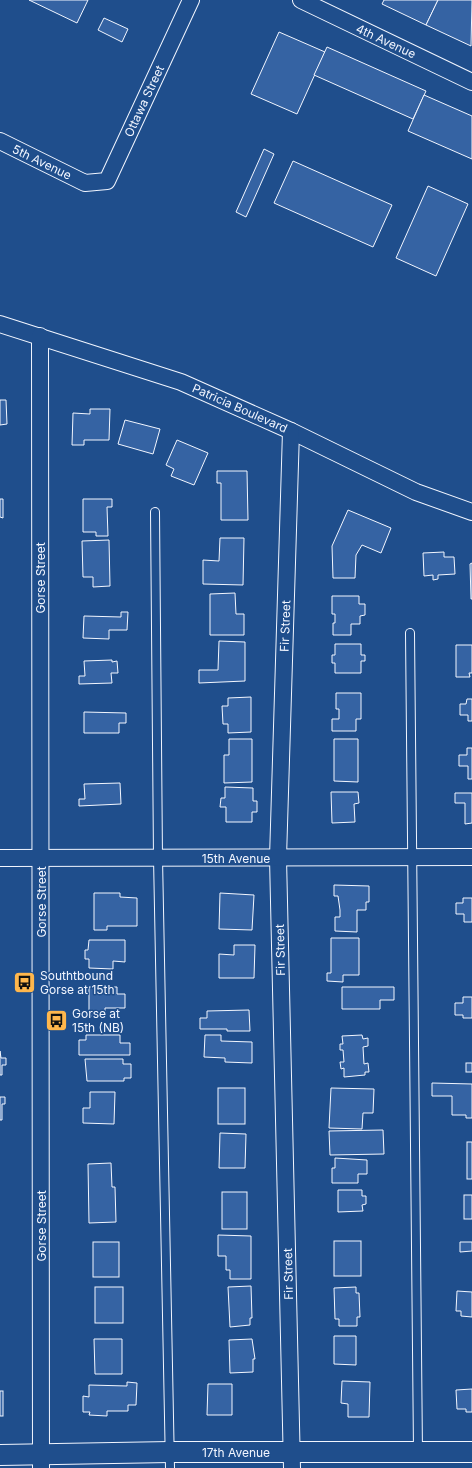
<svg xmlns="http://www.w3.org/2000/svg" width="472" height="1468" viewBox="0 0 472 1468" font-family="Inter,sans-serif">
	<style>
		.building { fill: #3563a3; stroke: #f2f6ff }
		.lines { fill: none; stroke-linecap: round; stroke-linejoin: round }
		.service-casing { stroke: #f2f6ff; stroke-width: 10 }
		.minor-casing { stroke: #f2f6ff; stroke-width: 18 }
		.tertiary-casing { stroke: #f2f6ff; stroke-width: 22 }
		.service { stroke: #1f4e8c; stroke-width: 8 }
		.minor { stroke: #1f4e8c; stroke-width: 16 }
		.tertiary { stroke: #1f4e8c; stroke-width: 20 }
		.labels { text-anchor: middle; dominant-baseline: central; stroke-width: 3; stroke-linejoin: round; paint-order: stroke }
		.street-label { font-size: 12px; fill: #f2f6ff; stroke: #1f4e8c }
		.poi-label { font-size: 12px; fill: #f2f6ff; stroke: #1f4e8c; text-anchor: start }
	</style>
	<rect width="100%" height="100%" fill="#1f4e8c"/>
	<g class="building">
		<path d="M29 0H88L77 23Z"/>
		<path d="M384 0H438L426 25 382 4Z"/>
		<path d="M438 0H472L471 46 426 25Z"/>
		<path d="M104 18 128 29 122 42 98 30Z"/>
		<path d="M279 32 325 52 297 114 251 94Z"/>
		<path d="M327 47 426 91 413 119 314 75Z"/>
		<path d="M424 95 472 116V159L408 131Z"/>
		<path d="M264 149 274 154 246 217 236 212Z"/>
		<path d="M293 161 392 205 373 247 274 203Z"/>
		<path d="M428 186 468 204 436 276 396 258Z"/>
		<path d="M0 400H6L7 424 0 425Z"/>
		<path d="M90 409H110L109 440H84V445H72L73 413 90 414Z"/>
		<path d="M125 420 160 429 153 454 118 444Z"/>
		<path d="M177 440 208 453 194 485 171 476 174 469 166 465Z"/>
		<path d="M217 471H247L248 520H221V483H217Z"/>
		<path d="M0 499H3V518L0 517Z"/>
		<path d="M83 499H112V507H107L108 536H96V532H83Z"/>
		<path d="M348 510 391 528 381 553 362 545 356 555 355 578H333L332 546Z"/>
		<path d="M220 538H244L243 585 203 584V560L219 561Z"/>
		<path d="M109 540 110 586 93 587V577H83L82 541Z"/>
		<path d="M444 552V557H454L455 574 438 575V579L433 580V575L424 576 423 553Z"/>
		<path d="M472 563V599H471L470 564Z"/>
		<path d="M235 593 236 614H244V635H210V594Z"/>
		<path d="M332 596H359V604H365V615L360 616V624H351V635H333V623H335V614H332Z"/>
		<path d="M121 612H128L127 630H109V639L83 638 84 616 121 617Z"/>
		<path d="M219 641 245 642V681L199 683V670H218Z"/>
		<path d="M335 644H361V655H365V661H361V673H335V663H332V655H335Z"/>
		<path d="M456 645H472V673H469L470 677H456Z"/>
		<path d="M112 660V662L117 661 118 673H111L112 683 79 684V676H85L84 661Z"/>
		<path d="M336 693H361V719H356V731H332V719H339V709H336Z"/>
		<path d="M251 697V732L228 733V724H223L222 706H228V698Z"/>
		<path d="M467 699H472V721H468V715H460V704H466Z"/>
		<path d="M84 712 126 713V723H119V733H84Z"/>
		<path d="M229 739H252V782L224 783V755H229Z"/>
		<path d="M334 739H358V782L334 781Z"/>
		<path d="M467 748H472V779H468V766H459V755H467Z"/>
		<path d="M120 783 121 804 79 806V799H85L84 784Z"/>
		<path d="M225 787 253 788V801H257V812H252V822H226V807H220L221 798H225Z"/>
		<path d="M331 792H358L359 803 354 804 355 822 332 823Z"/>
		<path d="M455 793H472V823L465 824V803H455Z"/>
		<path d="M334 885 369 886V902H366V910H357V932L335 931V917H340V910L338 896H334Z"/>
		<path d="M94 893H120V897L137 898V926H107V930H94Z"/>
		<path d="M220 893 254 895 252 930 219 929Z"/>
		<path d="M463 898H472V922H464V914H456V903H463Z"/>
		<path d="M331 938H359V975H343V982L327 981V973H331Z"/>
		<path d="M89 940H125V962L113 961V969L89 968V959H85V950H88Z"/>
		<path d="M234 945H255L254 978H219V954L234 955Z"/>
		<path d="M89 987H117V994H125V1008H105V1016H89Z"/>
		<path d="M342 987H394V1000H380V1009H342Z"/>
		<path d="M463 997H472V1018H463V1015H455V1003H463Z"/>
		<path d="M249 1010 250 1031H227V1029H200V1018H207V1011Z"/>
		<path d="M86 1035H120V1043H130V1055H79V1040H86Z"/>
		<path d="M205 1035H221V1041L252 1042V1063L225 1062V1058L204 1057Z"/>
		<path d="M362 1035 363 1039 368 1038V1046L363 1047 364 1064 368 1063 369 1072H365V1075L344 1077V1068L341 1069 340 1062H344L343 1050H340V1044H343L342 1036Z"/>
		<path d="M0 1051 1 1058H6V1065H2V1075H0Z"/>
		<path d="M85 1059H123V1064H131V1078H124V1081H87Z"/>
		<rect x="466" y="1063" width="6" height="9"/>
		<path d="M432 1083 472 1084V1118H466V1115H452V1096H432Z"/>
		<rect x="218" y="1088" width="27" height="36"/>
		<path d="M331 1088 374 1089 373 1113H363L362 1129 329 1128Z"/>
		<path d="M90 1092H115L114 1124 83 1123V1108H90Z"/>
		<path d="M0 1097H5V1104H2V1120H0Z"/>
		<path d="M383 1130 384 1154 330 1155 329 1131Z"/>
		<path d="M220 1133 246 1134 245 1168H219Z"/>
		<rect x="467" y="1142" width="5" height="37"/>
		<path d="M335 1158 367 1160V1174H358V1183H332V1168H335Z"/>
		<path d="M111 1163 112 1187H115L116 1222 89 1223 88 1164Z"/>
		<path d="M338 1190H362V1196H366V1204L362 1205 363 1211 338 1212Z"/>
		<rect x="222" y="1192" width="25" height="37"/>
		<rect x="464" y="1195" width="8" height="24"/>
		<path d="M218 1235 251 1236V1279H230V1270H226V1256H218Z"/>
		<rect x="334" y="1241" width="27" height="35"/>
		<rect x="93" y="1242" width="26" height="35"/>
		<path d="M460 1242H472V1251L460 1252Z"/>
		<path d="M251 1286 252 1318H250V1325L230 1327 228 1287Z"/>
		<rect x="95" y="1287" width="28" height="36"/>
		<path d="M356 1287V1293H359L360 1317H357V1326H339V1319H335L334 1288Z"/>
		<path d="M457 1291 472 1292V1317L461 1316V1311H456Z"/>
		<path d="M334 1336H356V1365L334 1364Z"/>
		<path d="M94 1339H122V1374H95Z"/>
		<path d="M252 1339 255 1359H253V1372L230 1373 229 1340Z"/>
		<path d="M342 1381 370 1382 369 1417H348V1404L341 1403Z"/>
		<path d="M127 1382 137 1383 136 1405H128V1411H107V1416L89 1415 90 1412H83V1396L89 1397V1385L127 1386Z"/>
		<path d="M208 1384H232V1415H207Z"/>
		<path d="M472 1389V1412H466V1409H457L456 1390Z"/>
		<rect x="0" y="1391" width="3" height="25"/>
	</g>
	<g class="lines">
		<defs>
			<g id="service">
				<path d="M155 512 158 858 170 1468"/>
				<path d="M410 633 418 1452"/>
			</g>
			<g id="minor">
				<path d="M301 0 472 82"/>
				<path d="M0 141 85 183 107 181 191 0"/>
				<path d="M0 324 181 382 291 431 416 492 472 512"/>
				<path d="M40 336 41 1468"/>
				<path d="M291 431 278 858 292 1468"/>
				<path d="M0 858 472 857"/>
			</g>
			<path id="tertiary" d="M0 1455 170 1452H472"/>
		</defs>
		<use href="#service" class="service-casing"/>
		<use href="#minor" class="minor-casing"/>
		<use href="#tertiary" class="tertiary-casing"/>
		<use href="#service" class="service"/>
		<use href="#minor" class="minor"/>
		<use href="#tertiary" class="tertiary"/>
	</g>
	<defs>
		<symbol id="bus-square" viewBox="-11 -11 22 22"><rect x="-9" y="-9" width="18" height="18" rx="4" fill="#ffb74d" stroke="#1f4e8c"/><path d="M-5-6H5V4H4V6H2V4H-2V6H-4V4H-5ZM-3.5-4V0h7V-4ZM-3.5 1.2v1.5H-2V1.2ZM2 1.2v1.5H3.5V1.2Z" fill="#111"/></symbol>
	</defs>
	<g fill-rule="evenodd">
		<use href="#bus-square" x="12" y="970" width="25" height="25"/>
		<use href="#bus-square" x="44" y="1008" width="25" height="25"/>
	</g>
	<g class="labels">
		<g class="street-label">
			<text transform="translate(386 41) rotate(25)">4th Avenue</text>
			<text transform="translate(144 101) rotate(-65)">Ottawa Street</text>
			<text transform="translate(42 162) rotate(26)">5th Avenue</text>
			<text transform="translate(240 408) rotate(24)">Patricia Boulevard</text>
			<text transform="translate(40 578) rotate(-90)">Gorse Street</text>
			<text transform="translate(285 626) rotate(-88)">Fir Street</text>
			<text x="236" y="858">15th Avenue</text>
			<text transform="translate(41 902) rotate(-90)">Gorse Street</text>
			<text transform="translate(280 950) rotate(-91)">Fir Street</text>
			<text transform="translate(41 1226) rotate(-90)">Gorse Street</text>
			<text transform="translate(288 1274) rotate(-91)">Fir Street</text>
			<text x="236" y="1452">17th Avenue</text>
		</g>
		<g class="poi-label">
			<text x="40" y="975">Southtbound<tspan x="40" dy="14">Gorse at 15th</tspan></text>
			<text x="72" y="1013">Gorse at<tspan x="72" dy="14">15th (NB)</tspan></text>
		</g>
	</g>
</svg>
